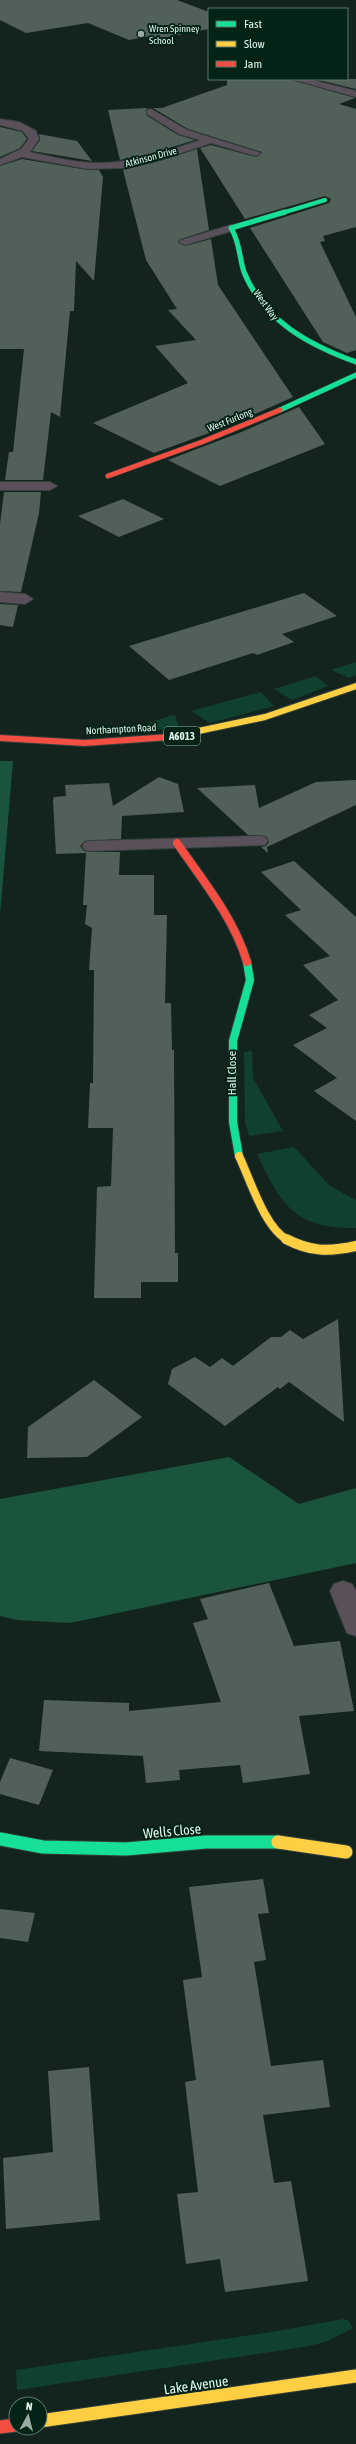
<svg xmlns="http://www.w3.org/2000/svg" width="356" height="2444" viewBox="0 0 356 2444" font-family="'Asap Condensed',sans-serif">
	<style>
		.green { fill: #10402e }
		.forest { fill: #1a543d }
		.building { fill: #52605a }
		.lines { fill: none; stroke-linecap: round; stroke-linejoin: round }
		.street-casing { stroke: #323f3a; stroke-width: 2 }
		.fast-far3-casing { stroke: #323f3a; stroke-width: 5 }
		.fast-far2-casing { stroke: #323f3a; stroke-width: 6 }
		.fast-far1-casing { stroke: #323f3a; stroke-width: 10 }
		.fast-casing { stroke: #323f3a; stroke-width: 15 }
		.slow-far3-casing { stroke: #323f3a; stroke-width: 8 }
		.slow-far2-casing { stroke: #323f3a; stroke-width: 10 }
		.slow-far1-casing { stroke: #323f3a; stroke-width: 12 }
		.slow-casing { stroke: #323f3a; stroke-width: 15 }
		.jam-far3-casing { stroke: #323f3a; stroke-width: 6 }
		.jam-far2-casing { stroke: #323f3a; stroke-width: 8 }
		.jam-far1-casing { stroke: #323f3a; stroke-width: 10 }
		.jam-casing { stroke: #323f3a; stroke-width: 15 }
		.street { fill: #5a505a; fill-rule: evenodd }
		.fast-far3 { stroke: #16e098; stroke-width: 4 }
		.fast-far2 { stroke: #16e098; stroke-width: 5 }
		.fast-far1 { stroke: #16e098; stroke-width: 8 }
		.fast { stroke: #16e098; stroke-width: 13 }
		.slow-far3 { stroke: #ffcf43; stroke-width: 6 }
		.slow-far2 { stroke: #ffcf43; stroke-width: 8 }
		.slow-far1 { stroke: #ffcf43; stroke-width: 10 }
		.slow { stroke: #ffcf43; stroke-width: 13 }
		.jam-far3 { stroke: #f24e42; stroke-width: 5 }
		.jam-far2 { stroke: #f24e42; stroke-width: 6 }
		.jam-far1 { stroke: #f24e42; stroke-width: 8 }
		.jam { stroke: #f24e42; stroke-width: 13 }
		.poi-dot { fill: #9aaba3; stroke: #022316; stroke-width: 1.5 }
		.labels { text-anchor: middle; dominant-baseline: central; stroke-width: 4; stroke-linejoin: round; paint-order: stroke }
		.far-poi-label { font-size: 10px; fill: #e2f4eb; stroke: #022316; text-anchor: start }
		.far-street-label { font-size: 10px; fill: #e2f4eb; stroke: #022316 }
		.shield { fill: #022316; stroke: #9fb5ab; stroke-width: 1 }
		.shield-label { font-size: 11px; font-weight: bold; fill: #e2f4eb }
		.street-label { font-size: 12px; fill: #e2f4eb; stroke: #022316 }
		.near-street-label { font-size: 14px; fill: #e2f4eb; stroke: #022316 }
	</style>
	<rect width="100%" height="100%" fill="#13241e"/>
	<g class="green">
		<path d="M356 662V675L349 678 331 670Z"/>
		<path d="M316 676 328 686 292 700 274 689Z"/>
		<path d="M261 692 274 706 210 723 191 711Z"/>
		<path d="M175 715 179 728 118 734 169 716Z"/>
		<path d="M252 1051 253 1078 283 1131 249 1136 245 1122 244 1052Z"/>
		<path d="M294 1147 330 1186 356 1200V1228C295 1229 281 1205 257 1154Z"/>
		<path d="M343 2319 348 2320 353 2328 325 2342 304 2347 17 2390 16 2370 277 2331Z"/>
	</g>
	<g class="forest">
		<path d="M0 761H13L0 915Z"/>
		<path d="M229 1457 299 1504 356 1488V1563L70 1623 17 1620 0 1616V1499Z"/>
	</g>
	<g class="building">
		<path d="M0 0H177L209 12V29L157 39 150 36 129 40 88 23 26 33 0 20Z"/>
		<path d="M227 79H290L355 98 339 104 356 109V227L323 236 325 241 320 242 356 317V350L347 353 323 342 250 228 329 203 331 199 325 196 245 219 200 148 211 145 256 157 262 152 188 129 153 108H162L227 85Z"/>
		<path d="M314 79H356V89Z"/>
		<path d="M147 108 146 115 178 135 195 140 150 154 120 160 108 110Z"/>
		<path d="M0 127 22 132 27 139 20 148 0 157Z"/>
		<path d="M39 134 77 141 92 161 32 151 40 140Z"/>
		<path d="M197 149 209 230 181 239 178 242 185 246 211 239 218 285 293 397 228 426 154 453 93 423 188 383 155 346 196 340 168 310 177 309 146 260 123 170 163 160Z"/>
		<path d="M22 159 88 170H99L103 177 94 281 76 261 74 311H70L60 417 51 412 43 480H5L9 452H13L24 349H0V166Z"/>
		<path d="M299 407 325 444 220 486 168 460 239 433Z"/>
		<path d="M4 492H41L39 513 21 592 0 591V524Z"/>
		<path d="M123 499 164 519 119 537 78 516Z"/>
		<path d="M304 593 337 616 282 634 294 642 257 655 253 653 169 680 129 646Z"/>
		<path d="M0 604 18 605 13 627 0 625Z"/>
		<path d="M159 777 178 784 184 812 122 816 121 839 85 841 80 846 84 851 91 852H120L119 875H154V915H167L165 1003H171L172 1050H174L175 1253H178V1282H141V1298H94L97 1187 111 1186 113 1128H88L90 1083H93L94 970H89L92 928 85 924 87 905H83L86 853 56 854 53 800 54 797 66 796 65 785 109 783 113 806Z"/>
		<path d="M356 780V805L267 847 268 853 261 847 266 846 269 842 266 836 248 835 197 788 255 785 259 808 316 782Z"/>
		<path d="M294 861 356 917V1121L314 1091 337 1078 293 1045 327 1028 309 1015 338 1000 303 965 330 956 285 915 301 910 261 872Z"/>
		<path d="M338 1319 344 1422 289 1382 280 1389 278 1387 225 1426 168 1384 172 1369 195 1357 210 1367 222 1358 233 1366 271 1337H281L290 1330 303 1339Z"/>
		<path d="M94 1380 142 1417 87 1457 27 1458 28 1427Z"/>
		<path d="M269 1583 294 1646 340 1641 354 1711 299 1716 310 1774 243 1783 240 1765 179 1770 180 1780 146 1783 143 1756 39 1751 44 1700 129 1703V1711L221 1702 193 1623 208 1619 200 1599Z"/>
		<path d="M10 1758 53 1770 39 1805 0 1794V1782Z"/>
		<path d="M263 1879 269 1913 258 1914 266 1960 254 1962 271 2066 323 2060 330 2107 263 2115 274 2183 291 2181 308 2281 225 2292 220 2259 186 2264 177 2194 198 2192 185 2082 196 2080 183 1980 202 1977 189 1887Z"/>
		<path d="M0 1909 35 1913 28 1942 0 1938Z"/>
		<path d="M89 2067 100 2220 6 2229 3 2158 53 2152 48 2071Z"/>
	</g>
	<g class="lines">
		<defs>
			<g id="street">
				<path d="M291 79H308L356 91V97Z"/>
				<path d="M151 109 187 130 261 153 256 156 211 143 163 159 123 168 88 169 22 157 0 165V159L21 149 29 139 23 131 0 125V119L19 122 36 131 39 139 30 152C53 157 76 163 99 163 134 163 167 151 200 140L179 134 147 114V110Z"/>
				<path d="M231 225 235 226V230L185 245 179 242 181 240Z"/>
				<path d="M0 482H50L57 486 50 490H0Z"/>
				<path d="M0 592 25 594 33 599 25 604 0 602Z"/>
				<path d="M259 836 265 837 268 841 265 845 91 851 85 850 82 846 85 842 91 841Z"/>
				<path d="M343 1581 352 1584 356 1591V1636L347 1633 330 1591 334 1584Z"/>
			</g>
			<path id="fast-far3" d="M282 213 325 200"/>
			<g id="fast-far2">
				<path d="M285 212 231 228C240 242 239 257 244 272 264 321 309 345 356 362"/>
				<path d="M280 410 356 375"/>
			</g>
			<path id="fast-far1" d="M239 1156 233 1122V1041L250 980 247 962"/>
			<path id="fast" d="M0 1839 43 1847 126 1849 206 1842H278"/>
			<path id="slow-far3" d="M170 737 265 717 356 686"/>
			<path id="slow-far2" d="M239 1156C250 1179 265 1229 288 1240"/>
			<path id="slow-far1" d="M286 1239C311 1252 329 1252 356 1246"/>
			<g id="slow">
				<path d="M278 1842 346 1852"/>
				<path d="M40 2421 356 2376"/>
			</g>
			<path id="jam-far3" d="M108 476 202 442 280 410"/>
			<path id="jam-far2" d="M0 738 85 743 170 737"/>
			<path id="jam-far1" d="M177 843C203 881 234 918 247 962"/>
			<path id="jam" d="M0 2427 16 2425"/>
		</defs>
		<use href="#street" class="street-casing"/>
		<use href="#fast-far3" class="fast-far3-casing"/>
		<use href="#fast-far2" class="fast-far2-casing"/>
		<use href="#fast-far1" class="fast-far1-casing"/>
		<use href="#fast" class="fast-casing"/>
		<use href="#slow-far3" class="slow-far3-casing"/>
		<use href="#slow-far2" class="slow-far2-casing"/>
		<use href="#slow-far1" class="slow-far1-casing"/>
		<use href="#slow" class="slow-casing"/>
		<use href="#jam-far3" class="jam-far3-casing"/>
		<use href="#jam-far2" class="jam-far2-casing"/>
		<use href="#jam-far1" class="jam-far1-casing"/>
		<use href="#jam" class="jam-casing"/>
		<use href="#street" class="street"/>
		<use href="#fast-far3" class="fast-far3"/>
		<use href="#fast-far2" class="fast-far2"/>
		<use href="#fast-far1" class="fast-far1"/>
		<use href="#fast" class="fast"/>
		<use href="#slow-far3" class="slow-far3"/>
		<use href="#slow-far2" class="slow-far2"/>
		<use href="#slow-far1" class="slow-far1"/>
		<use href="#slow" class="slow"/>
		<use href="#jam-far3" class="jam-far3"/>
		<use href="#jam-far2" class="jam-far2"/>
		<use href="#jam-far1" class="jam-far1"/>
		<use href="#jam" class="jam"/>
	</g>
	<circle class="poi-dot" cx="141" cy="34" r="4"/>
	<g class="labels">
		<g class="far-poi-label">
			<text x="149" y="28">Wren Spinney<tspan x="149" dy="12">School</tspan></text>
		</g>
		<g class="far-street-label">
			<text transform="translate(151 157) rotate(-15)">Atkinson Drive</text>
			<text transform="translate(266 305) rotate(54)">West Way</text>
			<text transform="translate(230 420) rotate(-22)">West Furlong</text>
			<text transform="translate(121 729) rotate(-3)">Northampton Road</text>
		</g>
		<rect class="shield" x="164" y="727" width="36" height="18" rx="3"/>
		<g class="shield-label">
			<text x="182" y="736">A6013</text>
		</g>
		<g class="street-label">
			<text transform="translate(232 1073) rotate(-90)">Hall Close</text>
		</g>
		<g class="near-street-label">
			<text transform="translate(172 1831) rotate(-5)">Wells Close</text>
			<text transform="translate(196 2385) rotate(-8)">Lake Avenue</text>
		</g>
	</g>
	<rect x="208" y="8" width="140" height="72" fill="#022316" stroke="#5c776b"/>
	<rect x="216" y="21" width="20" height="6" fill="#16e098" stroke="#5c776b"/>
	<text x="244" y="28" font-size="12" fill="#e2f4eb">Fast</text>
	<rect x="216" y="41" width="20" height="6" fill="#ffcf43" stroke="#5c776b"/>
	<text x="244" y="48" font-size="12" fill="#e2f4eb">Slow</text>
	<rect x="216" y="61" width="20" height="6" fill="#f24e42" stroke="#5c776b"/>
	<text x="244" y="68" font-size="12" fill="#e2f4eb">Jam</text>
	<g transform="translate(28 2416) rotate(7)"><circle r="19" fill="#022316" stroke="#5c776b"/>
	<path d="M0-3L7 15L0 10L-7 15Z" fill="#9aaba3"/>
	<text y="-6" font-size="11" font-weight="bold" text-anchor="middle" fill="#e2f4eb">N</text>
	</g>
</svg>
